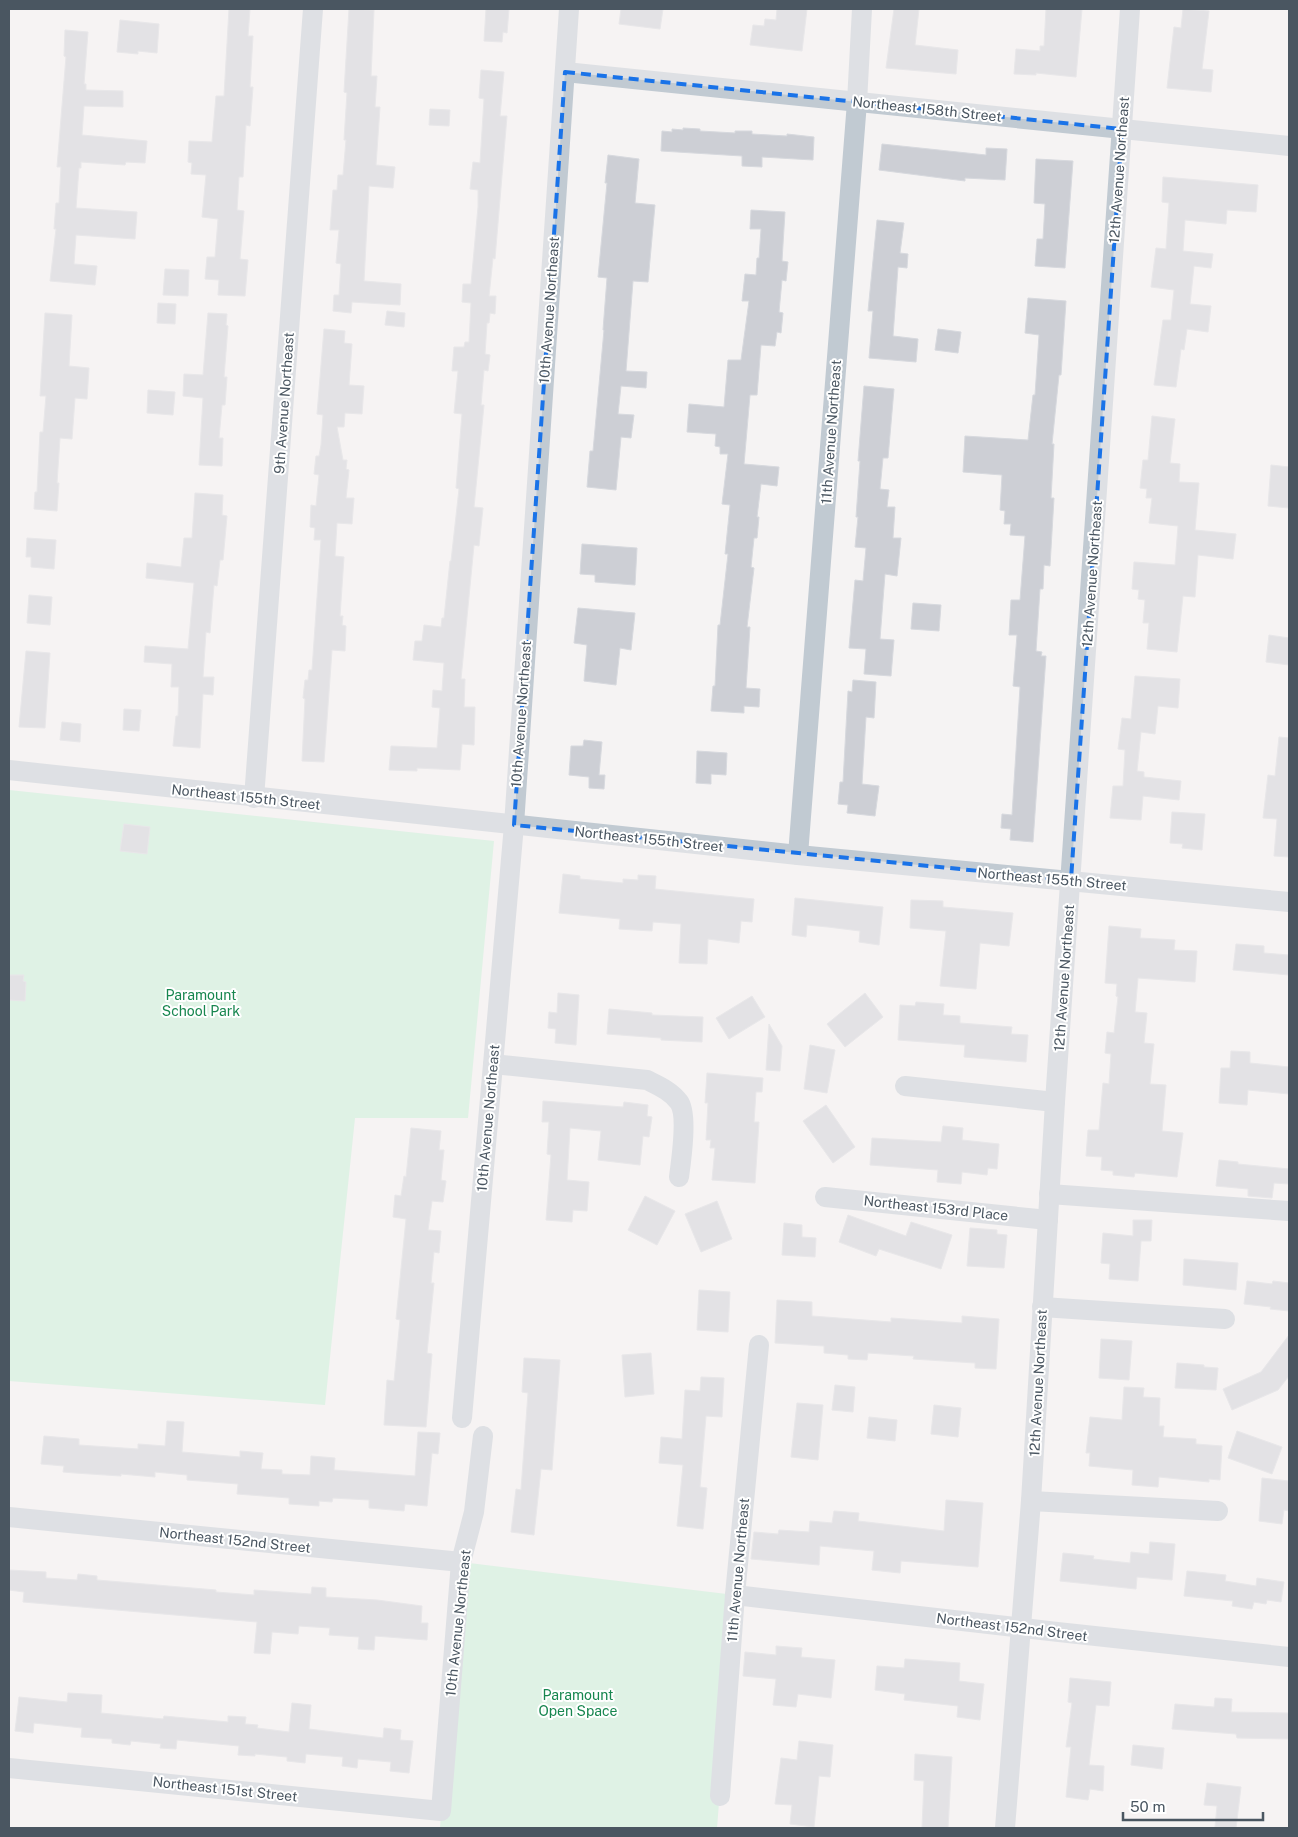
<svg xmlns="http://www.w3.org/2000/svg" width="1298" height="1837" viewBox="0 0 1298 1837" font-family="'Public Sans',sans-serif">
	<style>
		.green { fill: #c3f1d5 }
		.building { fill: #cdcfd5; stroke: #d7d9de }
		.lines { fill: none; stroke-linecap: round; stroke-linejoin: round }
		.minor { stroke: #c1cad2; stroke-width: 20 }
		.marked { fill: none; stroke: #1a73e8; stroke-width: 4; stroke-dasharray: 10 6; stroke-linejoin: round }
		.labels { text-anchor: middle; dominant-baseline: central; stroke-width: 4; stroke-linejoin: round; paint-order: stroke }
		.street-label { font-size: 14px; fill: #4a5661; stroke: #fff }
		.park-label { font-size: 14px; fill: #17864f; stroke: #fff }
	</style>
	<rect width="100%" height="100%" fill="#f5f3f3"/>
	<g class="green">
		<path d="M9 790 494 841 468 1118H355L325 1405 9 1381Z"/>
		<path d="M461 1562 735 1595 717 1828H440Z"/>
	</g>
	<g class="building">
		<path d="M229 9H250L248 36H253L250 87H253L250 126 246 125 243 177H239L237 210 244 211 240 259 248 260 245 296 218 295 219 280 205 279 207 257H215L218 219 202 217 206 175 191 174 192 163 188 162 189 141 212 142 216 96H224Z"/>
		<path d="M349 9 374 10 371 76H377L375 107H380L376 165 395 167 393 188 369 186 364 281 401 284 400 305 352 302 351 313 333 311 334 295H339L341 264 336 263 339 230H330L333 190H337L338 175H343L346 140H344L347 93 344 92Z"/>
		<path d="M486 9H509L507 33 503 32 502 42 484 41Z"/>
		<path d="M621 9H663L660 29 619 24Z"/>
		<path d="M777 9H807L802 51 750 45 753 25 764 26 765 19 776 20Z"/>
		<path d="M894 9H919L915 45 958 50 956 74 886 68Z"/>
		<path d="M1046 9H1082L1076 77 1036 73V75L1014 74 1016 49 1040 51V46H1044Z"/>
		<path d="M1183 9 1209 11 1202 69 1213 70 1211 92 1167 88 1174 27 1181 28Z"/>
		<path d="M120 20 159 24 157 53 138 51V54L117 52Z"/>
		<path d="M65 30 88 32 84 84H86V90L123 91V107L84 106 82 135 147 141 145 163 126 162 125 165 81 162V168H79L76 208 137 212 135 239 76 235 74 264 97 266 95 285 50 281 56 229H54L56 203H59L61 167H57L66 57 64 56Z"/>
		<path d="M481 70 504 72 500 116H507L495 259 493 258 489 296H496L495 314 490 313 489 323H487L485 354 490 355 488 371 484 370 481 405H484L474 507 483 508 479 546 474 545 461 679H465L464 707H475L474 745 462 744 460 770 417 768V771L389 770 391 746 437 748 440 708 432 707 433 690 442 691 444 663 413 660 415 641H422L424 625 441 627 442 618H444L450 561H451L459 489 456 488 462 414 454 413 458 371H452L454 347H464L465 342H469L471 303 462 302 463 284H471L478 207V190L470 189 473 162 480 163 484 99 479 98Z"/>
		<path d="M430 109 450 110 449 126 429 125Z"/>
		<path d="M683 128 700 129V131L735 133V131H752V134L787 136V134L814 137 813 160 762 157V167L742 166V156L661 151 662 131 672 132V129L683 130Z"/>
		<path d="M882 144 986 155V148L1007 149 1005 180 965 178V181L879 170Z"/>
		<path d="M608 155 639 159 635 203 655 205 648 282 633 281 626 371 647 372 646 388 621 386 618 414 634 415 631 438 621 437 616 490 587 487 590 451H593L604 330H603L607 278 598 277 607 183H605Z"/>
		<path d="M1036 159 1073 161 1065 268 1035 266 1037 239H1043L1045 204 1034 203Z"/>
		<path d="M1163 177 1258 185 1256 212 1227 210 1226 224 1185 220 1183 251 1213 254 1211 268 1194 266 1190 304 1211 306 1208 332 1187 329 1184 350 1181 349 1176 387 1154 385 1163 320H1171L1174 290 1151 287 1156 248 1166 249 1169 203 1162 202Z"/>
		<path d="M751 210 785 212 782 261 788 262 786 281 782 280 779 312 783 313 781 333 777 332 775 346 761 345 757 395H750L744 464 779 467 777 486 761 484 757 517H759L757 538H754L751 567 754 568 747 627H750L746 688 760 689 759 707 744 706V713L711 711 713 686H715L718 625H720L728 554H725L730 505 722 504 728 454H720V447L715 446 716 434 687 432 689 404 724 407 728 360H741L749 301H742L745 274 756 275 757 258H759L761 229H750Z"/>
		<path d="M877 220 904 223 900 253 908 254 907 268 898 267 893 336 918 339 916 362 869 358 873 311H868Z"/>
		<path d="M165 269 189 270 188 296 163 295Z"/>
		<path d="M1028 298 1066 301 1061 375H1059L1052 444H1054L1051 498H1054L1050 566 1044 565 1043 589H1040L1036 651 1042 652 1041 656H1046L1033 842 1010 840 1011 829 1001 828 1002 814 1012 815 1020 687 1013 686 1017 635H1009L1011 600H1020L1025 536 1010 535 1011 524H1004L1005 511 1000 510 1002 475 963 472 965 436 1028 440 1033 395H1035L1039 335 1025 333Z"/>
		<path d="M158 303 176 304 175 324 157 323Z"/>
		<path d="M387 311 405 313 404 327 385 325Z"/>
		<path d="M45 313 72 315 69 366 89 368 87 399 75 398 72 439 60 438 57 483H59L57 511 34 509 35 492H37L40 432H43L46 396H40Z"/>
		<path d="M208 313 227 314 226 325 228 326 224 377H227L225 405H222L219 438H223L222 466 199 465 203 398 183 396 184 374 203 375Z"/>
		<path d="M324 329 345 331 344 343 352 344 349 385 364 386 362 414 345 413 344 427H337L343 460H347L346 469 349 470 346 498H354L352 524 337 523 335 556 344 557 340 616H343L342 625 346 626 345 651 332 650 324 762 302 761 305 699 303 698 305 680H308L309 670H312L321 540H314L315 528 310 527 311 505 316 506 319 475 314 474 316 456H319L321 445 323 415 317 414Z"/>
		<path d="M938 329 961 332 958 353 935 350Z"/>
		<path d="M864 386 894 389 888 458H883L880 489 889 490 887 507H895L893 538H901L897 576 885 574 880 639 894 640 891 676 864 674 866 649 849 648 855 580 863 581 866 548 855 547 858 517H856L860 461H858Z"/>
		<path d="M148 390 175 392 173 415 147 413Z"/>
		<path d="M1152 416 1175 419 1170 463 1180 464 1179 482 1199 483 1195 530 1236 534 1233 559 1198 555 1195 597 1183 596 1177 652 1147 649 1149 623H1143L1145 600 1138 599 1139 590 1132 589 1134 562 1175 565 1178 526 1149 523 1152 498H1146L1147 489 1140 488 1143 460H1148Z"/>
		<path d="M1271 465 1289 467V508L1268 506Z"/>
		<path d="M195 493 223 495 222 515 227 516 223 560H220L217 586 214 585 210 633 206 632 203 677H214L213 695 203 694 200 748 173 746 176 716H178L179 687H171L172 664 144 662 145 646 188 649 194 583 146 578 147 563 181 567 184 538H192Z"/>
		<path d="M27 538 56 540 54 569 31 567V557H26Z"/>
		<path d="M582 544 637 548 635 585 595 582V575L580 574Z"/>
		<path d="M29 595 52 597 50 625 27 623Z"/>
		<path d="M913 603 941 605 939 631 911 629Z"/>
		<path d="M578 608 635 613 631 650 620 648 616 685 584 681 587 645 574 643Z"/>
		<path d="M1269 635 1289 638V665L1266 662Z"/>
		<path d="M26 651 50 653 45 728 19 727Z"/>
		<path d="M1135 676 1180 679 1178 708 1158 706 1155 734 1141 732 1137 771 1144 772V777L1181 781 1179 800 1143 796 1141 820 1110 818 1113 786H1123L1125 750 1118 749 1122 718 1131 719Z"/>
		<path d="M853 680 876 682 874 718 866 717 862 784 879 786 875 816 847 813 848 805 838 804 840 782H843L848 691 852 692Z"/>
		<path d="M124 709 141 710 139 731 123 730Z"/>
		<path d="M62 722 81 724 80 742 60 740Z"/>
		<path d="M1279 737 1289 738V857L1274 856 1277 819 1263 818 1268 775 1275 776Z"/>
		<path d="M584 740 602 742 599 775H605L604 789 589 788V777L569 775 571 746H583Z"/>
		<path d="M697 751 727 753 726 775 711 774V784L696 783Z"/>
		<path d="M1172 812 1205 814 1202 850 1182 848 1183 844 1170 843Z"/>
		<path d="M124 824 150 827 147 854 120 851Z"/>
		<path d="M563 874 580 876V879L623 883V879L638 880V875L656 876 655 889 754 899 752 922 741 921 739 943 708 939 707 964 679 963 681 924 653 922 652 931 619 929 620 919 559 913Z"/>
		<path d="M795 898 883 907 879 945 859 942 860 931 828 927 807 925 806 937 792 935Z"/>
		<path d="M911 900 943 901V907L1013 913 1009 946 980 943 976 989 940 986 946 931 910 928Z"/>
		<path d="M1109 926 1141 929 1140 938 1175 940 1174 950 1197 951 1195 982 1138 978 1135 1012 1147 1013 1144 1043 1154 1044 1150 1084 1166 1085 1162 1131 1183 1133 1177 1177 1135 1173 1134 1177 1113 1175V1171L1101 1170 1102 1157 1086 1156 1088 1130H1099L1103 1083 1109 1084 1111 1054 1105 1053 1107 1032 1114 1033 1118 997 1116 996 1117 984 1105 983Z"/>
		<path d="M1236 944 1264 946V953L1289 955V975L1233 970Z"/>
		<path d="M9 975H24L23 981 26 982 25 1001 9 1000Z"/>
		<path d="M558 993 579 995 576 1045 555 1043 556 1029 548 1028 549 1012 557 1013Z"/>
		<path d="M865 993 883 1017 845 1047 827 1024Z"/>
		<path d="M752 996 765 1017 729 1039 716 1018Z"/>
		<path d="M916 1002 944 1004 943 1015 960 1016V1023L1012 1027 1011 1034 1028 1035 1026 1062 964 1057 965 1045 898 1040 900 1005 915 1006Z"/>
		<path d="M609 1009 652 1013V1015L703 1017 702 1042 661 1040V1038L607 1034Z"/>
		<path d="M769 1024 782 1046 780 1071 766 1070Z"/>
		<path d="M810 1045 835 1050 827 1093 804 1089Z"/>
		<path d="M1231 1051 1250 1052V1063L1289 1067V1094L1248 1090 1247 1105 1219 1103 1221 1068H1230Z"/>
		<path d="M707 1073 763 1078 762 1092H756L754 1122H759L755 1183 712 1180 715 1148H710L711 1140H706L708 1103H705Z"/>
		<path d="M543 1101 623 1107 624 1102 648 1105 647 1116 652 1117 649 1137 643 1136 640 1165 598 1160 601 1131 570 1128 567 1180 589 1182 587 1211 573 1210 572 1222 546 1220 551 1155 547 1154 549 1122H542Z"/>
		<path d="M826 1105 855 1147 833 1163 803 1121Z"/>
		<path d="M943 1126 963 1128 962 1140 999 1144 997 1169 988 1168 987 1175 962 1172 961 1184 937 1182 938 1170 870 1165 872 1138 941 1142Z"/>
		<path d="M411 1128 441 1131 439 1150H444L441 1180 446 1181 443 1202 432 1201 428 1230 441 1231 439 1253 434 1252 431 1283H434L427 1353 432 1354 426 1427 384 1425 387 1380 394 1381 400 1320 396 1319 406 1219 393 1217 395 1195 401 1196 404 1176 406 1177Z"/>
		<path d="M1219 1160 1238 1162V1164L1289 1169V1184L1274 1183 1272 1198 1248 1196V1189L1216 1186Z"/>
		<path d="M645 1196 675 1211 657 1245 628 1230Z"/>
		<path d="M717 1201 732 1239 701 1252 685 1214Z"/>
		<path d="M848 1215 906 1236 911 1222 952 1235 941 1269 879 1249 876 1256 839 1242Z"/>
		<path d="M1133 1220H1152L1151 1241H1141L1138 1281 1109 1279 1110 1264 1101 1263 1103 1233 1133 1236Z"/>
		<path d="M784 1223 802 1225V1237L816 1238 815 1257 782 1255Z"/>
		<path d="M970 1228 997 1230V1234L1007 1235 1004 1268 967 1266Z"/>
		<path d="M1184 1259 1238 1263 1236 1290 1183 1285Z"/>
		<path d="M1247 1281 1272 1284 1273 1281 1289 1283V1311L1270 1309 1271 1307 1244 1304Z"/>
		<path d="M699 1290 730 1292 728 1332 697 1330Z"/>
		<path d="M777 1300 812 1302V1316L891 1322V1318L962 1323V1316L999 1319 996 1369 975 1368V1363L913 1359 914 1356 868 1353 867 1360 848 1359V1355L824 1353V1346L775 1343Z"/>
		<path d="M1289 1335V1376L1278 1390 1232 1410 1223 1389 1261 1372Z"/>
		<path d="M1101 1339 1132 1341 1129 1380 1099 1378Z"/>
		<path d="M651 1353 654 1394 625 1397 622 1355Z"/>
		<path d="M524 1358 560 1360 552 1470 541 1469 534 1535 511 1532 516 1489 521 1490 528 1393 522 1392Z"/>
		<path d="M1177 1363 1204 1365V1367L1218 1368 1216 1390 1175 1388Z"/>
		<path d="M701 1377 724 1378 722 1417 706 1416 700 1487 707 1488 703 1529 677 1526 683 1465 659 1463 661 1437 682 1439 685 1390 700 1391Z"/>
		<path d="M835 1385 855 1387 853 1412 832 1410Z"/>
		<path d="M1124 1387 1144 1388 1143 1397 1160 1398 1159 1426H1164L1163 1437 1196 1439V1444L1222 1446 1220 1480 1209 1479V1482L1159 1477 1158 1487 1132 1485 1133 1470 1089 1466 1090 1453H1086L1090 1417 1122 1420Z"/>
		<path d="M797 1403 823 1405 818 1460 791 1457Z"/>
		<path d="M934 1405 961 1408 958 1437 931 1434Z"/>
		<path d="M869 1417 897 1420 895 1441 867 1438Z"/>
		<path d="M167 1421 184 1422 182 1452 240 1457V1451L263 1453 261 1469 282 1470V1474L310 1475 311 1456 335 1458 334 1470 415 1476 418 1432 440 1433 438 1454 432 1453 427 1506 405 1504 404 1511 369 1508V1500L333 1498 332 1502 319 1501V1506L289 1504V1498L237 1494 238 1484 187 1480V1475L155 1472V1477L121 1474V1476L75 1473 63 1472 64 1466 41 1464 44 1436 79 1439V1445L138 1449V1444L165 1446Z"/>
		<path d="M1237 1431 1282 1447 1272 1474 1228 1458Z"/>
		<path d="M1262 1478 1289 1481V1511L1284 1510 1282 1524 1259 1521Z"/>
		<path d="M946 1500 983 1503 978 1567 901 1561 900 1573 872 1570 874 1551 820 1546 819 1565 751 1559 754 1532 778 1534 779 1530 809 1532 810 1521 832 1523 834 1511 859 1513 858 1521 944 1531Z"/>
		<path d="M1150 1542 1175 1544 1172 1580 1137 1577 1136 1589 1060 1581 1063 1553 1094 1556 1093 1559 1130 1563 1131 1552 1149 1554Z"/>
		<path d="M9 1570 46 1572V1578L77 1580 78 1574 97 1576V1580L216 1590V1592L254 1595V1590L311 1594 312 1587 326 1588V1597L377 1600 422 1606 421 1623H428L427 1640 375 1636 374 1650 358 1649 359 1637 329 1635 330 1628 299 1626 298 1634 272 1632 270 1654 254 1653 257 1622 23 1602 24 1592 9 1590Z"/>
		<path d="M1187 1571 1226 1575 1225 1581 1256 1586 1257 1578 1284 1582 1281 1602 1267 1600 1266 1604 1254 1602 1252 1609 1232 1606 1233 1601 1184 1596Z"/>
		<path d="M776 1646 802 1648 801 1657 835 1660 831 1698 798 1694 796 1707 773 1705 776 1679 743 1676 745 1652 776 1655Z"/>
		<path d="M905 1659 960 1663 959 1681 984 1684 980 1720 957 1717 958 1706 904 1700 905 1694 875 1690 877 1666 904 1668Z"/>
		<path d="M1070 1678 1111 1682 1109 1706 1096 1705 1089 1765 1104 1766 1103 1791 1090 1789 1088 1800 1066 1797 1071 1747H1066L1072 1703 1068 1702Z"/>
		<path d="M68 1693 102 1695 101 1713 163 1719 164 1716 228 1722V1716L246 1717 245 1724 258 1725 257 1728 289 1732 292 1703 311 1705 309 1729 383 1738 384 1728 401 1730 400 1740 413 1741 409 1773 390 1771 391 1762 358 1759 357 1768 342 1766 343 1757 306 1754 305 1763 287 1761V1757L255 1754V1756L238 1755 239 1746 177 1740 176 1749 160 1748 161 1744 131 1741 130 1745 112 1743V1739L81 1737 82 1728 34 1723 33 1733 15 1731 19 1697 67 1702Z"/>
		<path d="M1215 1698 1232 1699 1231 1712 1289 1713V1739L1237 1738 1236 1734 1172 1729 1175 1704 1214 1707Z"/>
		<path d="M799 1741 833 1745 830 1777 819 1776 814 1827 790 1824 792 1805 775 1804 781 1758 797 1760Z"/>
		<path d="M1133 1745 1164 1748 1162 1769 1131 1765Z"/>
		<path d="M915 1754 952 1757 948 1828H922L924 1781 914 1780Z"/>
		<path d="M1207 1783 1241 1787 1236 1828 1215 1827 1217 1806 1204 1805Z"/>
	</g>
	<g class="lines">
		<g class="minor">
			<path d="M565 72 1289 146"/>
			<path d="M9 770 798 855 1289 902"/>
			<path d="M254 798 313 9"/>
			<path d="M798 855 857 102 862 9"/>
			<path d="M493 1064 647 1080C659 1086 671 1091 679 1102 688 1114 681 1162 679 1177"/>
			<path d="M905 1086 1055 1102"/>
			<path d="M1049 1194 1289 1211"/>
			<path d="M825 1197 1048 1220"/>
			<path d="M1042 1307 1225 1319"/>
			<path d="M462 1418 514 825 569 9"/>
			<path d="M1031 1501 1218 1511"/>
			<path d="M9 1517 461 1562"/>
			<path d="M735 1595C920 1616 1104 1638 1289 1657"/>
			<path d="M9 1768 441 1811 461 1562 474 1512 483 1436"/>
			<path d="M720 1796 735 1595 759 1345"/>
			<path d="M1005 1828 1031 1501 1055 1102 1130 9"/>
		</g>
	</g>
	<path d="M0 0H1298V1837H0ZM565 72 1122 129 1071 880 514 825Z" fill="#f5f3f3" fill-opacity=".55" fill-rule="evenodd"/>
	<path class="marked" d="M565 72 1122 129 1071 880 514 825Z"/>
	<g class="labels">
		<g class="street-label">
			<text transform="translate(927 109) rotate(6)">Northeast 158th Street</text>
			<text transform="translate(1119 170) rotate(-86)">12th Avenue Northeast</text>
			<text transform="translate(549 310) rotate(-86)">10th Avenue Northeast</text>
			<text transform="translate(284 403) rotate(-86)">9th Avenue Northeast</text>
			<text transform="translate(831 432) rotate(-86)">11th Avenue Northeast</text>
			<text transform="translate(1092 574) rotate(-86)">12th Avenue Northeast</text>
			<text transform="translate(521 714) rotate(-86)">10th Avenue Northeast</text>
			<text transform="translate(246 797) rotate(6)">Northeast 155th Street</text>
			<text transform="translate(649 839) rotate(6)">Northeast 155th Street</text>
			<text transform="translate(1052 879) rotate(5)">Northeast 155th Street</text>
			<text transform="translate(1064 978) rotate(-86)">12th Avenue Northeast</text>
			<text transform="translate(488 1118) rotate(-85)">10th Avenue Northeast</text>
			<text transform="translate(936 1208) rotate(6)">Northeast 153rd Place</text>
			<text transform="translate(1038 1383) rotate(-87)">12th Avenue Northeast</text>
			<text transform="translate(235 1540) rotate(6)">Northeast 152nd Street</text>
			<text transform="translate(738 1570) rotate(-85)">11th Avenue Northeast</text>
			<text transform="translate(458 1623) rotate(-84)">10th Avenue Northeast</text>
			<text transform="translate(1012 1627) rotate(7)">Northeast 152nd Street</text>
			<text transform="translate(225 1789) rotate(6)">Northeast 151st Street</text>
		</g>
		<g class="park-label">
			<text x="201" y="995">Paramount<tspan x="201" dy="16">School Park</tspan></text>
			<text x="578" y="1695">Paramount<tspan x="578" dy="16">Open Space</tspan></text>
		</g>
	</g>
	<rect width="1298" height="1837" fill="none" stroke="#4a5661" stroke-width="20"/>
	<path d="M1123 1812v8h140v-8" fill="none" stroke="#4a5661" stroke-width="2.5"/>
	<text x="1130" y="1812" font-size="15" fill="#4a5661" stroke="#ffffff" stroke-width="4" paint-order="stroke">50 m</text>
</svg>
